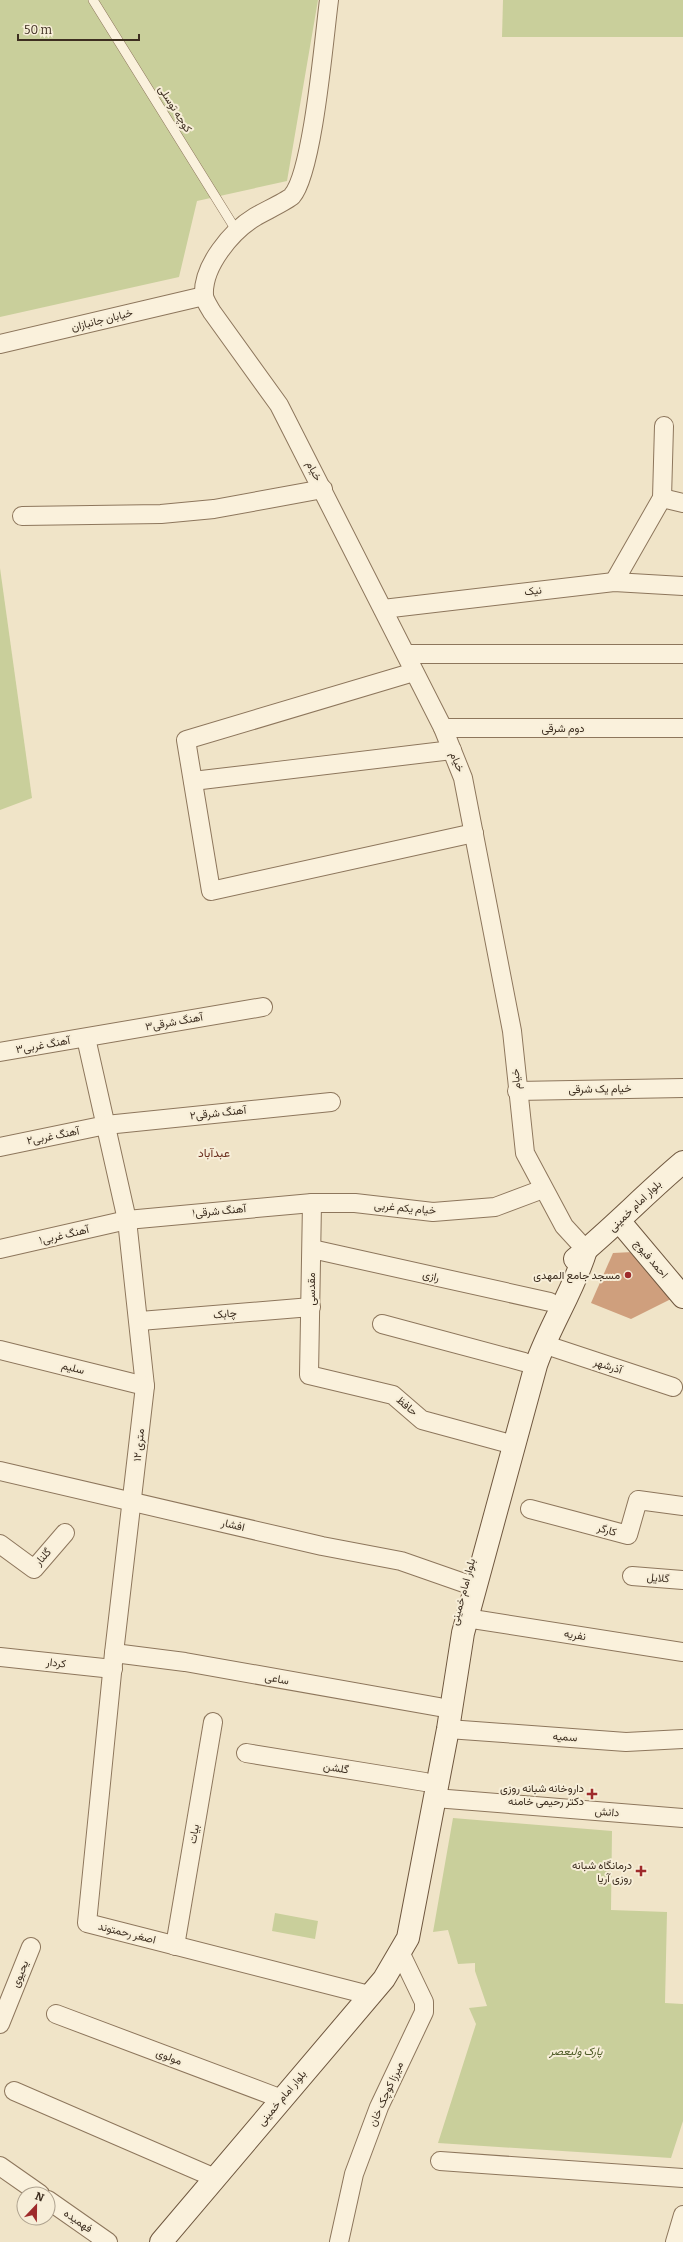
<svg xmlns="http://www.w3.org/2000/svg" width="683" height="2242" viewBox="0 0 683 2242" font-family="Bitter,Vazirmatn,serif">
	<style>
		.green { fill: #c9cf9b }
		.building { fill: #cf9f7d }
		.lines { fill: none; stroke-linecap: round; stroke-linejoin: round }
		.lane-casing { stroke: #8d765c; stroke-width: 10 }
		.street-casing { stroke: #8d765c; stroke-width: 20 }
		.secondary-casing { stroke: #6f573f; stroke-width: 24 }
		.lane { stroke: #faf1dc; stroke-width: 9 }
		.street { stroke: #faf1dc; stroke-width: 18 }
		.secondary { stroke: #faf1dc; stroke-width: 22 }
		.poi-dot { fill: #9e2a2b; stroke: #f7eed8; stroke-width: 1.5 }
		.labels { text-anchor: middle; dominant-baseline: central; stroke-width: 4; stroke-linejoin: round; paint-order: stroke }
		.street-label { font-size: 11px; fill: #3d2e20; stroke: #f7eed8 }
		.poi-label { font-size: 11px; fill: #3d2e20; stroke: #f7eed8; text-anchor: end }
		.park-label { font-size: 11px; font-style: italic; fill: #4d5a26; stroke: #f7eed8 }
		.neighbourhood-label { font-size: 12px; fill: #6b2e1e; stroke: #f7eed8 }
	</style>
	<rect width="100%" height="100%" fill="#f0e4c8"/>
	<g class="green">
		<path d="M0 0H318L287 181 197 201 179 277 0 317Z"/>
		<path d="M503 0H683V37H502Z"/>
		<path d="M0 568 32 798 0 810Z"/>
		<path d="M453 1818 612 1831 611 1910 667 1912 665 2003 683 2004V2121L671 2158 438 2143 476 2024 469 2008 487 2006 475 1971V1963L458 1964 448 1930 433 1932Z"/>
		<path d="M275 1913 318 1921 315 1939 272 1931Z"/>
	</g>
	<path class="building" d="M633 1252 673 1298 631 1319 591 1303 613 1253Z"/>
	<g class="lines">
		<defs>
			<path id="lane" d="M93 0 236 230"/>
			<g id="street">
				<path d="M329 0C324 38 313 172 292 196 287 201 263 212 255 217 232 231 202 266 204 296 205 301 209 307 212 312L279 405 443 728 463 778 512 1031 525 1153 564 1226 586 1250"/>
				<path d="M0 344 204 296"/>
				<path d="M662 498 683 503"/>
				<path d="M22 516 161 514 214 509 323 489"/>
				<path d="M614 582 662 498 664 426"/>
				<path d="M383 609 614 582 683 586"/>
				<path d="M406 654H683"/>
				<path d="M414 672 186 740 211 891 474 833"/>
				<path d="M443 728H683"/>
				<path d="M193 781 452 750"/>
				<path d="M86 1038 127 1220 145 1386 114 1653 87 1923 369 1995"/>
				<path d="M0 1052 263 1007"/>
				<path d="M517 1091 683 1088"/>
				<path d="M0 1147 106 1125 331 1102"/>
				<path d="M312 1203 309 1375 393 1395 422 1420 503 1442"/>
				<path d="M0 1249 127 1220 312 1203H355L433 1212 495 1207 543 1189"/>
				<path d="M312 1249 550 1302"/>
				<path d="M140 1321 311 1307"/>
				<path d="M382 1324 524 1362"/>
				<path d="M543 1344 673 1387"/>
				<path d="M0 1350 145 1386"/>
				<path d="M0 1471 322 1546 401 1561 464 1583"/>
				<path d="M530 1509 628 1535 638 1500 683 1506"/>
				<path d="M0 1544 34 1569 65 1533"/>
				<path d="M632 1576 683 1580"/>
				<path d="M466 1618 683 1652"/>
				<path d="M114 1653 185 1662 439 1707"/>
				<path d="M0 1657 113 1669"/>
				<path d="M448 1729 626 1742 683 1739"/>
				<path d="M246 1753 425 1782"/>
				<path d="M435 1798 683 1818"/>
				<path d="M175 1946 213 1722"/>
				<path d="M56 2014 282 2099"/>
				<path d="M0 2024 31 1947"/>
				<path d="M14 2091 215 2178"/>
				<path d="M440 2161 683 2178"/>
				<path d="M0 2166 40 2194"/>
				<path d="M48 2200 108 2242"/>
				<path d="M339 2242 354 2174 379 2107 424 2012V2002L400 1952"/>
				<path d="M675 2242 683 2215"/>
			</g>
			<g id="secondary">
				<path d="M620 1222 683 1297"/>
				<path d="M575 1259C613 1228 646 1193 683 1162"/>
				<path d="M161 2242 384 1979 408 1938 448 1729 463 1633 536 1365C550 1325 574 1290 586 1250"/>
			</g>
		</defs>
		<use href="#lane" class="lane-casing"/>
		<use href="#street" class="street-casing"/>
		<use href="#secondary" class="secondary-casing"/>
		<use href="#lane" class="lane"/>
		<use href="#street" class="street"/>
		<use href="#secondary" class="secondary"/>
	</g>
	<g class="poi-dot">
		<circle cx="628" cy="1275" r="4"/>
		<path d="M590 1788h4v4h4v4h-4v4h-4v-4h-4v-4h4z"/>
		<path d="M639 1865h4v4h4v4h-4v4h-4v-4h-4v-4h4z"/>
	</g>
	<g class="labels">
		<g class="street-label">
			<text transform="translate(175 109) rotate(58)">کوچه توسلی</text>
			<text transform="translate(102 320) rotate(-14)">خیابان جانبازان</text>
			<text transform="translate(314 471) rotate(62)">خیام</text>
			<text transform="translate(533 591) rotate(-7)">نیک</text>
			<text x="563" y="728">دوم شرقی</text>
			<text transform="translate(457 762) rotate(68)">خیام</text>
			<text transform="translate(174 1022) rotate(-10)">آهنگ شرقی۳</text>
			<text transform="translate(43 1045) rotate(-10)">آهنگ غربی۳</text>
			<text transform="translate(516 1079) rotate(-95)">خیام</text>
			<text transform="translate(600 1089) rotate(-1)">خیام یک شرقی</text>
			<text transform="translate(218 1113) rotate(-6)">آهنگ شرقی۲</text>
			<text transform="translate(53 1136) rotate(-11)">آهنگ غربی۲</text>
			<text transform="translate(635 1206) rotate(-44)">بلوار امام خمینی</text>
			<text transform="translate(405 1208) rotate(5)">خیام یکم غربی</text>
			<text transform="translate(219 1211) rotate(-5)">آهنگ شرقی۱</text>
			<text transform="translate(64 1235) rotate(-13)">آهنگ غربی۱</text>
			<text transform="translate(651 1259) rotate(50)">احمد فیوج</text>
			<text transform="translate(431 1276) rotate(13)">رازی</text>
			<text transform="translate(311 1289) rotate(-90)">مقدسی</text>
			<text transform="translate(225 1314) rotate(-5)">چابک</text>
			<text transform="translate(608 1366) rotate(18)">آذرشهر</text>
			<text transform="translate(73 1368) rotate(14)">سلیم</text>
			<text transform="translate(407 1406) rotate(40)">حافظ</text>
			<text transform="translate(139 1445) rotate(-84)">۱۲ متری</text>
			<text transform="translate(233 1525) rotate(13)">افشار</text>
			<text transform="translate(607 1530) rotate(15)">کارگر</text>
			<text transform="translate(43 1557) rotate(-48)">گلنار</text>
			<text transform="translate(658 1578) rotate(5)">گلایل</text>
			<text transform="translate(463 1592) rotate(-75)">بلوار امام خمینی</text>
			<text transform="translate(575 1635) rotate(9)">نفریه</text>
			<text transform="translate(56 1663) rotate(6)">کردار</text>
			<text transform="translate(277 1679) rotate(10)">ساعی</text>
			<text transform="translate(565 1737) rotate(4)">سمیه</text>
			<text transform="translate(336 1768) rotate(9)">گلشن</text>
			<text transform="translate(607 1812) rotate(5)">دانش</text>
			<text transform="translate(194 1834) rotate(-80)">بیات</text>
			<text transform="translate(127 1933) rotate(14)">اصغر رحمتوند</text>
			<text transform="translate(20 1974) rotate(-68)">یحیوی</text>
			<text transform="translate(169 2057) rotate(21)">مولوی</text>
			<text transform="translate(386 2094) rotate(-66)">میرزا کوچک خان</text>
			<text transform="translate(282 2098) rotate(-50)">بلوار امام خمینی</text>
			<text transform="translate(78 2221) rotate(35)">فهمیده</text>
		</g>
		<g class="poi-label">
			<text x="620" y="1275">مسجد جامع المهدی</text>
			<text x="584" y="1788">داروخانه شبانه روزی<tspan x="584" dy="13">دکتر رحیمی خامنه</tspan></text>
			<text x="632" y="1865">درمانگاه شبانه<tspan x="632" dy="13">روزی آریا</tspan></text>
		</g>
		<g class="park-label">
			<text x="576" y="2051">پارک ولیعصر</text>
		</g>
		<g class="neighbourhood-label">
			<text x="214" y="1153">عبدآباد</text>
		</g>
	</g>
	<g transform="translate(36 2206) rotate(22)"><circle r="19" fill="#f7eed8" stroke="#ada18e"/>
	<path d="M0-3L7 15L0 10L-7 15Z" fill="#9e2a2b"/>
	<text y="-6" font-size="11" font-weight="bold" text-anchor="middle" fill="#3d2e20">N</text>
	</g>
	<path d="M18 34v6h121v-6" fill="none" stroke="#3d2e20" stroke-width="2"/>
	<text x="24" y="34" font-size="12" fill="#3d2e20" stroke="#f7eed8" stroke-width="3" paint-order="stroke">50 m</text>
</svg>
